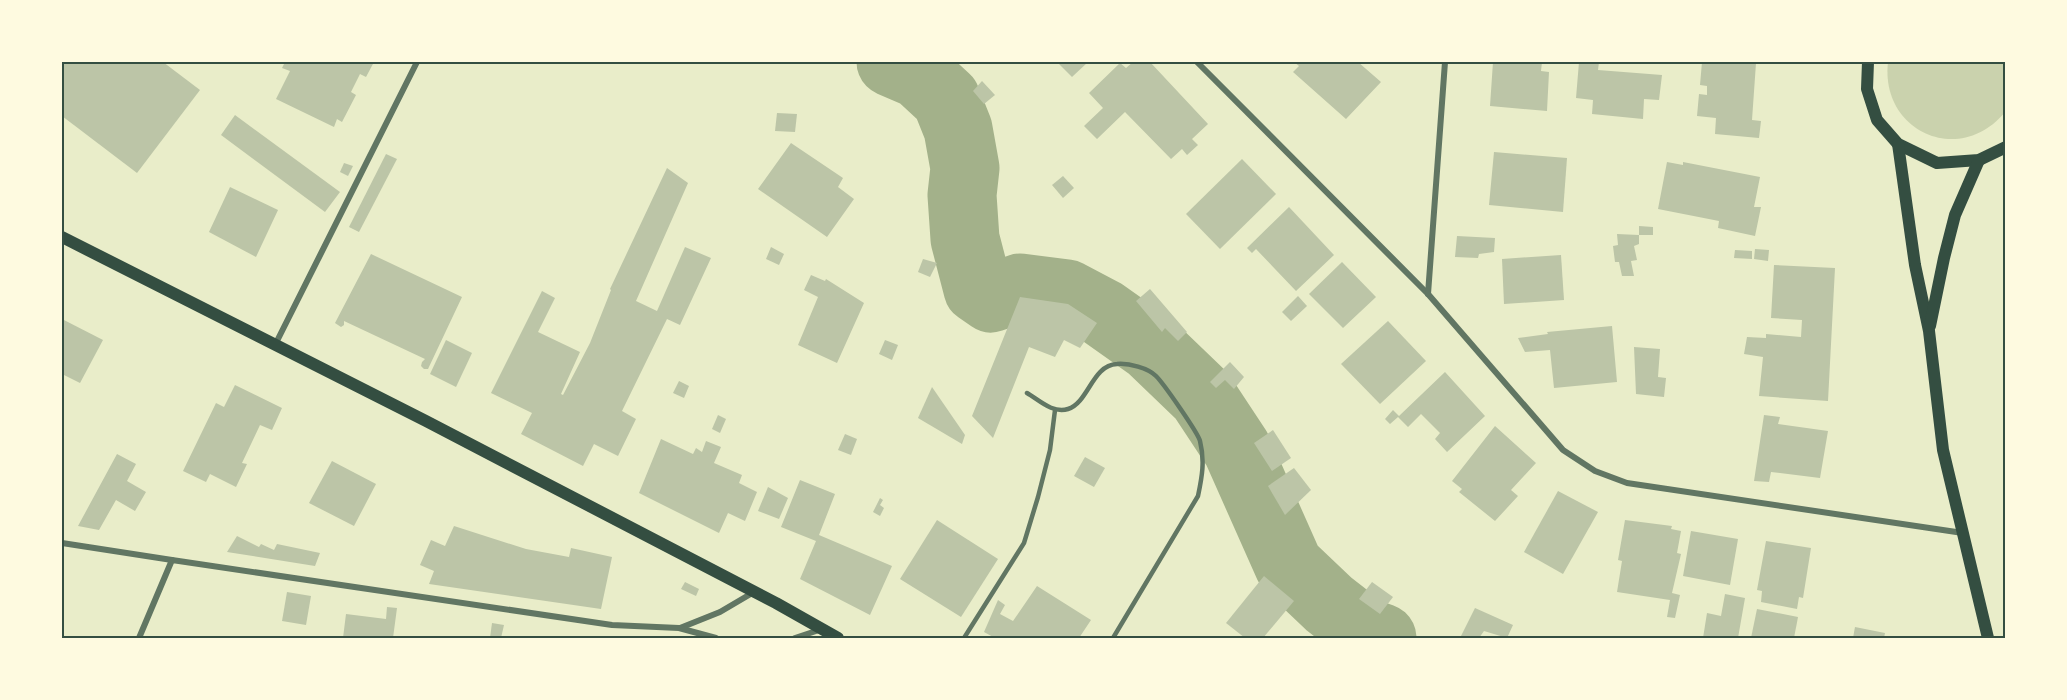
<svg xmlns="http://www.w3.org/2000/svg" width="2067" height="700" viewBox="0 0 2067 700" font-family="'Fira Sans',sans-serif">
	<style>
		.green { fill: #cad2ad }
		.lines { fill: none; stroke-linecap: round; stroke-linejoin: round }
		.river { stroke: #a3b18a; stroke-width: 69 }
		.building { fill: #bcc5a7 }
		.service { stroke: #617663; stroke-width: 4.5 }
		.minor { stroke: #617663; stroke-width: 6 }
		.secondary { stroke: #344e41; stroke-width: 12 }
		.neatline { fill: none; stroke: #344e41; stroke-width: 2 }
	</style>
	<rect width="100%" height="100%" fill="#e9edc9"/>
	<path class="green" d="M1888 62H2005V112C1960 167 1880 132 1888 62Z"/>
	<g class="lines">
		<path class="river" d="M891 62 919 74 946 99 958 129 965 168 962 195 965 239 978 289 991 298 1020 288 1067 294 1103 313 1151 347 1202 396 1237 449 1289 566 1329 604 1365 632 1382 638"/>
	</g>
	<g class="building">
		<path d="M62 62H163L200 90 137 173 62 116Z"/>
		<path d="M285 62H374L366 77 360 74 351 92 356 95 342 122 337 119 334 127 276 99 290 71 282 68Z"/>
		<path d="M1057 62H1088L1072 77Z"/>
		<path d="M1133 62H1150L1208 124 1192 139 1198 145 1187 155 1182 149 1171 159 1125 112 1097 139 1084 126 1103 108 1089 93 1120 63 1126 68Z"/>
		<path d="M1294 62H1358L1381 82 1346 119 1293 72 1299 66Z"/>
		<path d="M1493 62H1542L1541 71 1549 72 1547 111 1490 106Z"/>
		<path d="M1579 62H1599L1598 70 1662 75 1659 100 1644 99 1643 119 1592 114 1593 100 1576 98Z"/>
		<path d="M1702 62 1756 63 1752 120 1761 121 1759 138 1715 134 1716 118 1697 116 1699 94 1707 95V86L1700 85Z"/>
		<path d="M982 81 995 95 984 104 973 91Z"/>
		<path d="M777 113 797 114 795 132 775 131Z"/>
		<path d="M235 115 340 192 325 212 221 135Z"/>
		<path d="M791 143 843 178 838 187 854 199 827 237 758 189Z"/>
		<path d="M1494 152 1567 158 1563 212 1489 205Z"/>
		<path d="M386 154 397 159 359 232 349 227Z"/>
		<path d="M1242 159 1276 194 1220 249 1186 214Z"/>
		<path d="M1667 162 1683 165V162L1760 177 1754 207H1761L1755 236 1718 228 1719 221 1658 209Z"/>
		<path d="M344 163 353 166 348 176 340 172Z"/>
		<path d="M667 168 688 183 636 301 657 311 685 247 711 258 680 325 667 319 622 411 636 419 618 456 594 444 583 466 521 434 532 413 491 393 542 291 555 298 538 332 580 352 561 394 563 395 590 343 611 290 610 289Z"/>
		<path d="M1063 176 1074 188 1063 198 1052 185Z"/>
		<path d="M230 187 278 210 256 257 209 232Z"/>
		<path d="M1289 207 1334 255 1296 291 1256 249 1252 253 1247 248Z"/>
		<path d="M1639 226 1653 227V235H1639Z"/>
		<path d="M1617 234 1639 235V244L1634 246 1637 260 1631 261 1634 276H1622L1619 262H1615L1613 246 1618 245Z"/>
		<path d="M1457 236 1495 238 1494 252 1479 254 1478 258 1455 257Z"/>
		<path d="M771 247 784 254 779 265 766 259Z"/>
		<path d="M1755 249 1769 250 1768 261 1754 259Z"/>
		<path d="M1735 250 1752 251V259L1734 258Z"/>
		<path d="M371 254 462 297 428 369H424L421 366 422 362 425 359 344 321V325L341 327 335 323Z"/>
		<path d="M1561 255 1564 300 1504 304 1502 259Z"/>
		<path d="M923 259 937 263 930 277 918 272Z"/>
		<path d="M1342 262 1376 297 1343 328 1309 294Z"/>
		<path d="M1774 265 1835 268 1828 401 1759 396 1763 357 1744 354 1747 337 1766 338V334L1801 337 1802 320 1771 318Z"/>
		<path d="M811 275 825 281 826 279 864 303 837 363 798 345 818 297 804 290Z"/>
		<path d="M1150 289 1187 332 1178 341 1165 328 1162 332 1136 301Z"/>
		<path d="M1298 296 1307 306 1291 321 1282 312Z"/>
		<path d="M1020 297 1068 304 1097 323 1080 348 1064 340 1055 357 1029 347 993 438 972 416Z"/>
		<path d="M62 319 103 340 80 383 62 374Z"/>
		<path d="M1388 321 1426 361 1380 404 1341 364Z"/>
		<path d="M1612 326 1617 382 1554 388 1550 350 1525 352 1518 338 1548 334 1547 332Z"/>
		<path d="M446 340 472 353 456 387 430 374Z"/>
		<path d="M885 340 898 345 892 360 879 354Z"/>
		<path d="M1634 347 1660 349 1658 377 1666 378 1664 397 1636 394Z"/>
		<path d="M1230 362 1244 377 1234 389 1225 380 1216 388 1210 382Z"/>
		<path d="M1445 372 1485 416 1447 452 1435 439 1440 433 1421 414 1408 427 1398 417 1390 424 1385 419 1393 410 1399 416Z"/>
		<path d="M679 381 689 386 684 398 673 393Z"/>
		<path d="M235 385 282 408 272 430 260 425 242 463 247 464 236 487 210 474 206 482 183 471 216 403 224 407Z"/>
		<path d="M932 387 965 435 962 444 918 418Z"/>
		<path d="M718 415 726 419 720 433 712 429Z"/>
		<path d="M1764 415 1780 417 1778 424 1828 431 1820 478 1771 472 1769 482 1754 481Z"/>
		<path d="M1495 426 1536 463 1511 490 1518 496 1495 521 1459 492 1462 489 1452 481Z"/>
		<path d="M1273 430 1291 458 1272 471 1254 443Z"/>
		<path d="M845 434 857 439 851 455 838 450Z"/>
		<path d="M661 439 693 454 696 448 702 452 706 441 721 447 714 463 742 475 739 483 757 492 745 521 728 513 719 533 639 493Z"/>
		<path d="M117 454 136 464 127 481 146 492 135 511 116 500 99 530 78 526Z"/>
		<path d="M1085 457 1105 468 1094 487 1074 476Z"/>
		<path d="M332 461 376 484 354 526 309 503Z"/>
		<path d="M1294 468 1311 490 1285 515 1268 486Z"/>
		<path d="M800 480 835 494 819 535 892 566 870 615 800 579 816 541 781 527Z"/>
		<path d="M768 487 788 498 779 519 758 511Z"/>
		<path d="M1558 491 1598 512 1563 574 1524 552Z"/>
		<path d="M880 498 883 500 880 505 884 508 880 516 873 512Z"/>
		<path d="M937 520 998 559 961 617 900 579Z"/>
		<path d="M1625 520 1672 526 1671 529 1681 531 1677 553 1681 554 1672 593 1680 595 1675 618 1667 617 1670 600 1617 592 1622 561 1618 560Z"/>
		<path d="M454 526 526 549 569 557 571 548 612 557 601 609 429 584 434 571 420 565 431 540 445 546Z"/>
		<path d="M1691 531 1738 539 1730 585 1683 576Z"/>
		<path d="M237 536 259 547 261 544 274 550 277 544 320 553 315 566 227 552Z"/>
		<path d="M1766 541 1811 548 1803 598 1799 597 1797 609 1761 602 1762 591 1757 590Z"/>
		<path d="M1264 576 1294 601 1263 638H1245L1226 623Z"/>
		<path d="M685 582 699 589 696 596 681 589Z"/>
		<path d="M1372 582 1393 597 1380 614 1359 599Z"/>
		<path d="M1037 586 1091 620 1079 638H995L984 632 998 600 1005 605 1000 614 1013 621Z"/>
		<path d="M287 592 311 596 306 625 282 621Z"/>
		<path d="M1725 594 1745 598 1738 638H1703L1707 613 1721 616Z"/>
		<path d="M387 607 397 608 393 638H343L346 614 386 619Z"/>
		<path d="M1475 608 1513 625 1507 638 1484 631 1479 638H1460Z"/>
		<path d="M1757 609 1798 617 1794 638H1751Z"/>
		<path d="M492 623 504 625 501 638H490Z"/>
		<path d="M1855 627 1885 633 1884 638H1853Z"/>
	</g>
	<g class="lines">
		<g class="service">
			<path d="M1027 393C1039 400 1053 414 1068 409 1089 402 1092 365 1117 364 1129 363 1148 368 1156 376 1164 384 1198 433 1200 441 1205 461 1202 477 1198 496L1113 638"/>
			<path d="M964 638 1024 543 1038 497 1050 450 1055 410"/>
		</g>
		<g class="minor">
			<path d="M1197 62 1428 294 1563 450 1595 471 1627 483 1963 533"/>
			<path d="M1428 294 1445 62"/>
			<path d="M275 345 417 62"/>
			<path d="M62 543 172 560"/>
			<path d="M680 628 720 612 754 592"/>
			<path d="M139 638 172 560 612 625 679 628 716 638"/>
			<path d="M795 638 822 629"/>
		</g>
		<g class="secondary">
			<path d="M1868 62 1867 89 1877 120 1898 144 1937 163 1979 160 2006 147"/>
			<path d="M1898 144 1915 265 1929 331 1943 450 1988 638"/>
			<path d="M62 237 426 421 776 603 838 638"/>
			<path d="M1930 326 1944 258 1955 215 1979 160"/>
		</g>
	</g>
	<rect width="2067" height="700" fill="none" stroke="#fefae0" stroke-width="126"/>
	<rect x="63" y="63" width="1941" height="574" class="neatline"/>
</svg>
